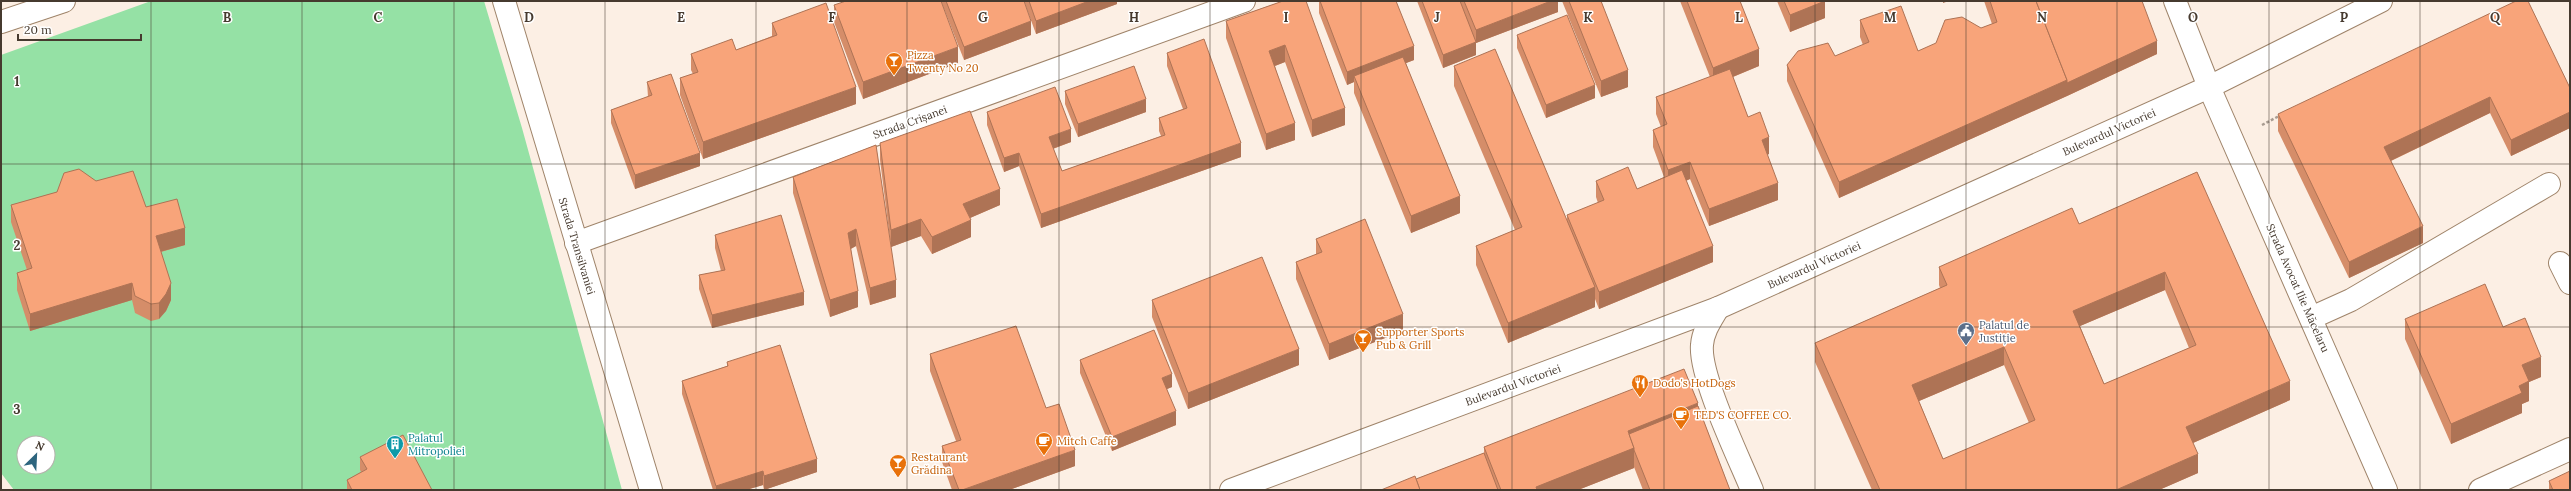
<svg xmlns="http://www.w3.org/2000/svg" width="2571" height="491" viewBox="0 0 2571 491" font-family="Lora,serif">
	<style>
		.grass { fill: #95e1a5; fill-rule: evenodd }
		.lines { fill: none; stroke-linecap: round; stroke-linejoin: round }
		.lane-casing { stroke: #9f846a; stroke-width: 24 }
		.street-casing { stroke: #9f846a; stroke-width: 24 }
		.secondary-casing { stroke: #9f846a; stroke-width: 24 }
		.path { stroke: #a89c91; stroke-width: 2.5; stroke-dasharray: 3 2; stroke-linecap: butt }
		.lane { stroke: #fff; stroke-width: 22 }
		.street { stroke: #fff; stroke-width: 22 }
		.secondary { stroke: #fff; stroke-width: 22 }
		.wall { fill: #d58d69; fill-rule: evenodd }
		.shaded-wall { fill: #ae7355 }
		.building { fill: #f8a47a; stroke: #ae7355; fill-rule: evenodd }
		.grid { fill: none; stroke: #463a2f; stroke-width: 1; stroke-opacity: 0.55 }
		.labels { text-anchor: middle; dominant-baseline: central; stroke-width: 3; stroke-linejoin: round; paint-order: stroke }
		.food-label { font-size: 11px; fill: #c56008; stroke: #fff; text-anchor: start }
		.street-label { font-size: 11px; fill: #463a2f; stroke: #fff }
		.service-label { font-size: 11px; fill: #4e5e75; stroke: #fff; text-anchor: start }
		.culture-label { font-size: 11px; fill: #0d838f; stroke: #fff; text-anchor: start }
		.grid-label { font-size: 13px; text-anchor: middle; font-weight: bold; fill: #463a2f; stroke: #fff; stroke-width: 3; stroke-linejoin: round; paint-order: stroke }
	</style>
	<rect width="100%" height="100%" fill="#fcefe4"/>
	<path class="grass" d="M151 1H484L522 128 622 490H14L1 473V55ZM24 443H48V467H24Z"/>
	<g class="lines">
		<defs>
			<g id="lane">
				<path d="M2560 263 2570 283"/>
				<path d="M2311 318 2351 300 2549 184"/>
				<path d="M2480 490 2570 449"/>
			</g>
			<g id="street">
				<path d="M1 22 64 1"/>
				<path d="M2209 87 2386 490"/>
				<path d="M576 243 1244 1"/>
			</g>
			<g id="secondary">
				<path d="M504 1 651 490"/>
				<path d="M2175 1 2209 87"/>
				<path d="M1718 308C1711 320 1703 331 1702 345 1699 376 1739 458 1752 490"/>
				<path d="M1231 490 1718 308 2209 87 2381 1"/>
			</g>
		</defs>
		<use href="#lane" class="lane-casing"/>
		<use href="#street" class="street-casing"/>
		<use href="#secondary" class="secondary-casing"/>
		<path class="path" d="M2262 125 2281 115"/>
		<use href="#lane" class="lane"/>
		<use href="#street" class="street"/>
		<use href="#secondary" class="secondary"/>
	</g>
	<g class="wall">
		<path d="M941 1H1024L1031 35 964 60Z"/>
		<path d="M1024 1H1117V4L1036 34Z"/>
		<path d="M1283 1 1345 125 1312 137 1285 62 1275 66 1295 140 1266 150 1226 38V21Z"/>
		<path d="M1319 1H1396L1414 60 1406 63 1460 213 1411 233 1354 93V82L1347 85 1319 13Z"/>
		<path d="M1417 1H1558V12L1476 43V55L1443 68Z"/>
		<path d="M1562 1H1601L1628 87 1601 97Z"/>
		<path d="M1680 1H1740L1759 66 1733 77 1748 117 1769 154 1767 155 1778 200 1709 226 1690 179 1686 181 1713 262 1599 309 1595 299V307L1508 343 1476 265V246L1515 230 1454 86V66L1567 220V215L1598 203 1596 197V181L1637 189 1664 177 1653 147V130L1661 127 1656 114V97L1710 77Z"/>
		<path d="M1777 1H1825V18L1790 32Z"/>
		<path d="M1984 1H2142L2157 54 2067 96 1839 198 1787 81V65L1835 56 1863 45 1860 37V20L1918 51 1992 24Z"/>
		<path d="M834 5 958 63 863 99 834 22Z"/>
		<path d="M772 23 856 104 703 159 680 95V78L693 74 691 70V54L736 50 772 36Z"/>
		<path d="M1517 35 1595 98 1546 118 1517 48Z"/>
		<path d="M1167 53 1241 157 1041 228 1019 166 1004 172 987 125V112L1071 142 1053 149 1062 171 1161 136 1159 131V118L1183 109 1167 66Z"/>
		<path d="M647 82 700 166 635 189 611 123V110L648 97Z"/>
		<path d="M2570 88V128L2511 156 2490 113 2391 161 2423 243 2349 278 2278 131V114Z"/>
		<path d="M1065 91 1146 112 1078 137 1065 104Z"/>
		<path d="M880 143 1000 205 970 218 971 237 932 254 921 236 891 247 880 160Z"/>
		<path d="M876 145 896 297 870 305 856 246 851 249 858 307 830 317 793 193V177Z"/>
		<path d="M2197 172 2290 400 2193 443 2198 473 2159 490H1872L1815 362V343L1940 288 1939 285V267L2079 224ZM2165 290 2189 348 2104 384 2080 326ZM2004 365 2029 423 1943 459 1919 401Z"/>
		<path d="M96 181 146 207 185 245 161 252 171 300 166 311 159 319 151 321 135 313 132 300 30 331 17 290V273L27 270 11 222V205Z"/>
		<path d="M715 235 804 305 712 328 699 289V275L721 271 715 248Z"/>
		<path d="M1316 239 1403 331 1329 360 1296 279V262L1316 255Z"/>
		<path d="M1152 300 1299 365 1188 409 1152 317Z"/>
		<path d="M2405 319 2503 327 2541 377 2529 382V401L2522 404V413L2451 444 2405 339Z"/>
		<path d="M930 354 1046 408 1075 466 1009 490H952L942 462V446L956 441 930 371Z"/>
		<path d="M1080 360 1172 387 1167 389 1176 425 1112 451 1080 373Z"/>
		<path d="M727 362 817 472 764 490 763 485 746 490H713L682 394V381L727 366Z"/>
		<path d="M1698 406 1730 490H1643L1634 467V468L1578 490H1381L1416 479 1484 453V447Z"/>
		<path d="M360 457 432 490H347V480L361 472 360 470Z"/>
		<path d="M2549 481 2570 490H2549Z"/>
	</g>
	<g class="shaded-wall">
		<path d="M1089 1H1117V4L1036 34V21Z"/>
		<path d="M1551 1H1558V12L1476 43V55L1443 68V55L1476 42V30Z"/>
		<path d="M1825 1V18L1790 32V15Z"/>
		<path d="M1943 1H1949L1943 3Z"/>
		<path d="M1031 21V35L964 60V47Z"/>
		<path d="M2157 41V54L2067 96 1839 198V182L2067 80Z"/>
		<path d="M1285 45V62L1269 68V51Z"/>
		<path d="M1414 46V60L1357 82 1354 76V82L1347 85V72Z"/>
		<path d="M958 47V63L863 99V82Z"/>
		<path d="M1759 49V66L1713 85V68Z"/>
		<path d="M1628 70V87L1601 97V81Z"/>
		<path d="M1595 85V98L1546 118V105Z"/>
		<path d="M856 87V104L703 159V142Z"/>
		<path d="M2490 97V113L2384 164V147Z"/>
		<path d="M1146 99V112L1078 137V124Z"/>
		<path d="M1345 108V125L1312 137V120Z"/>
		<path d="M2570 112V128L2511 156V140Z"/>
		<path d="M1295 123V140L1266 150V134Z"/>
		<path d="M1071 129V142L1049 150V137Z"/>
		<path d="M1769 137V154L1762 156V140Z"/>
		<path d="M1241 143V157L1041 228V214Z"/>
		<path d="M700 153V166L635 189V175Z"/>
		<path d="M1019 153V166L1004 172V158Z"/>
		<path d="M1690 162V179L1668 187V170Z"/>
		<path d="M1778 183V200L1709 226V209Z"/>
		<path d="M1000 189V205L963 221V204Z"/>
		<path d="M1460 196V213L1411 233V216Z"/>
		<path d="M921 219V236L891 247V230Z"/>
		<path d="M971 220V237L932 254V237Z"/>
		<path d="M2423 226V243L2349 278V262Z"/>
		<path d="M185 228V245L156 253V236Z"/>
		<path d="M856 229V246L848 250V233Z"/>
		<path d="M1713 246V262L1599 309V292Z"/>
		<path d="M2165 272V290L2073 329V311Z"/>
		<path d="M896 280V297L870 305V288Z"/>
		<path d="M132 283V300L30 331V314Z"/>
		<path d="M171 283V300L166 311 159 319V303Z"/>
		<path d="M1595 287V307L1508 343V323Z"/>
		<path d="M858 291V307L830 317V300Z"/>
		<path d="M804 292V305L712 328V315Z"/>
		<path d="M1403 314V331L1329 360V344Z"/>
		<path d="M2004 347V365L1912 404V385Z"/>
		<path d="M1299 349V365L1188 409V393Z"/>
		<path d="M2541 357V377L2529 382V401L2522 404V413L2451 444V424L2522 365Z"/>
		<path d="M1172 374V387L1162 391V378Z"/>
		<path d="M2290 381V400L2186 446V427Z"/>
		<path d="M1698 403V423L1634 448V468L1578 490H1536V487L1628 431Z"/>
		<path d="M1176 411V425L1112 451V437Z"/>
		<path d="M1075 450V466L1009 490H962Z"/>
		<path d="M2198 454V473L2159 490H2116Z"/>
		<path d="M817 459V472L764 490V476Z"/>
		<path d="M763 471V485L746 490H716V486Z"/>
	</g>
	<g class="building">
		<path d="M846 1H941L958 47 863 82 834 5Z"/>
		<path d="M946 1H1024L1031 21 964 47Z"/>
		<path d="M1029 1H1089L1036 21Z"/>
		<path d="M1283 1H1306L1345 108 1312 120 1285 45 1269 51 1295 123 1266 134 1226 21Z"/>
		<path d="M1320 1H1396L1414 46 1347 72Z"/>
		<path d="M1422 1H1460L1476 42 1443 55Z"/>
		<path d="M1464 1H1551L1476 30Z"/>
		<path d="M1569 1H1601L1628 70 1601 81Z"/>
		<path d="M1687 1H1740L1759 49 1713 68Z"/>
		<path d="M1784 1H1825L1790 15Z"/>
		<path d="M1990 1H2036L2067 80 1839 182 1787 65 1798 51 1828 43 1835 56 1869 42 1860 20 1901 6 1918 51 1936 43 1945 20 1962 17 1981 28 1997 22Z"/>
		<path d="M2036 1H2142L2157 41 2067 83V80Z"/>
		<path d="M2516 1H2528L2570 88V112L2511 140 2490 97 2384 147 2423 226 2349 262 2278 114Z"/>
		<path d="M826 3 856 87 703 142 680 78 698 72 691 54 732 39 736 50 777 35 772 23Z"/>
		<path d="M1567 15 1595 85 1546 105 1517 35Z"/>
		<path d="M1204 39 1241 143 1041 214 1019 153 1004 158 987 112 1055 87 1071 129 1049 137 1062 171 1165 135 1159 118 1187 108 1167 53Z"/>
		<path d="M1495 49 1595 287 1508 323 1476 246 1522 227 1454 66Z"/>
		<path d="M1403 57 1460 196 1411 216 1354 76Z"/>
		<path d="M1134 66 1146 99 1078 124 1065 91Z"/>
		<path d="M1730 69 1748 117 1760 112 1769 137 1762 140 1778 183 1709 209 1690 162 1668 170 1653 130 1667 124 1656 97Z"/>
		<path d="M671 74 700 153 635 175 611 110 652 95 647 82Z"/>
		<path d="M970 111 1000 189 963 204 971 220 932 237 921 219 891 230 880 143Z"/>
		<path d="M876 145 896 280 870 288 856 229 848 233 858 291 830 300 793 177Z"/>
		<path d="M1628 167 1637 189 1682 170 1713 246 1599 292 1567 215 1604 200 1596 181Z"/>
		<path d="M79 169 96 181 133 171 146 207 177 199 185 228 156 236 171 283 166 294 159 303 151 304 135 296 132 283 30 314 17 273 32 268 11 205 57 192 64 173Z"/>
		<path d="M2197 172 2290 381 2186 427 2198 454 2116 490H1880L1815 343 1947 285 1939 267 2072 208 2079 224ZM2165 272 2196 345 2104 384 2073 311ZM2004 347 2035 420 1943 459 1912 385Z"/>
		<path d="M781 215 804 292 712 315 699 275 725 270 715 235Z"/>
		<path d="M1365 219 1403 314 1329 344 1296 262 1322 252 1316 239Z"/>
		<path d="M1262 257 1299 349 1188 393 1152 300Z"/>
		<path d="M2485 284 2503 327 2525 318 2541 357 2522 365 2529 381 2519 386 2522 393 2451 424 2405 319Z"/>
		<path d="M1016 326 1046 408 1059 404 1075 450 962 490H959L942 446 961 440 930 354Z"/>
		<path d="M1154 330 1172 374 1162 378 1176 411 1112 437 1080 360Z"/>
		<path d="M780 345 817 459 764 476 763 471 716 486 682 381 728 366 727 362Z"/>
		<path d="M1684 369 1698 403 1628 431 1634 448 1536 487 1537 490H1501L1484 447Z"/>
		<path d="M1698 406 1730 490H1650L1634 450V448L1629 434Z"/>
		<path d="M403 435 432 490H352L347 480 367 469 360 457Z"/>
		<path d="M1484 453 1498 490H1420L1416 479Z"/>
		<path d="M2570 471V490H2553L2549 481Z"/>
		<path d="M1415 476 1420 490H1381Z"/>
	</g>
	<path class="grid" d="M151 1V490M302 1V490M454 1V490M605 1V490M756 1V490M907 1V490M1059 1V490M1210 1V490M1361 1V490M1512 1V490M1664 1V490M1815 1V490M1966 1V490M2117 1V490M2269 1V490M2420 1V490M1 164H2570M1 327H2570"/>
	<defs>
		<symbol id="bar-pin" viewBox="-11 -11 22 30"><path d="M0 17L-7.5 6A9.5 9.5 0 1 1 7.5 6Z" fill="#e8710a" stroke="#fff"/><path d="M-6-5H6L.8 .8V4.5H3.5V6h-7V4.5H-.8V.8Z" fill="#fff"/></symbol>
		<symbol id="civic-pin" viewBox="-11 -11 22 30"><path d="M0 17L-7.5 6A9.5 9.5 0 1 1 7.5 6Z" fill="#5c6f8a" stroke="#fff"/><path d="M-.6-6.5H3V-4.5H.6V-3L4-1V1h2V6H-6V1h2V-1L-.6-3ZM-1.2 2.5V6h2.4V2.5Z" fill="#fff"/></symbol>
		<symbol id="restaurant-pin" viewBox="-11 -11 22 30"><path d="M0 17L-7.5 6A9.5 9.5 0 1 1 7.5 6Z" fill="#e8710a" stroke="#fff"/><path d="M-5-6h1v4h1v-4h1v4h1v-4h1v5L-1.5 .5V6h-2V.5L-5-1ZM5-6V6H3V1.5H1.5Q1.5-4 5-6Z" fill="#fff"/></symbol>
		<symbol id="cafe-pin" viewBox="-11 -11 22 30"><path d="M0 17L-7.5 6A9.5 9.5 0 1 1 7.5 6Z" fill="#e8710a" stroke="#fff"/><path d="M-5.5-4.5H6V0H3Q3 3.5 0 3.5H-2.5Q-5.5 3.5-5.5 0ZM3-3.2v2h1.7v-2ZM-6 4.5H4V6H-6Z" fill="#fff"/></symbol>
		<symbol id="building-pin" viewBox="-11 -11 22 30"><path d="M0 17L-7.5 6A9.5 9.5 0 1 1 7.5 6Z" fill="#0f9aa8" stroke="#fff"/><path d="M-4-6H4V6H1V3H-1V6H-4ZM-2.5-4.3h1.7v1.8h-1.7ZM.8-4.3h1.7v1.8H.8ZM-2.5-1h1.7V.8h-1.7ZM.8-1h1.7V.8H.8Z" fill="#fff"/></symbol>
	</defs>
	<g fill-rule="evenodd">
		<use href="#bar-pin" x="884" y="51" width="20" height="27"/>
		<use href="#civic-pin" x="1956" y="321" width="20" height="27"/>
		<use href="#bar-pin" x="1353" y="328" width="20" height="27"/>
		<use href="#restaurant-pin" x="1630" y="373" width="20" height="27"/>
		<use href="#cafe-pin" x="1671" y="405" width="20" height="27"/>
		<use href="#cafe-pin" x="1034" y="431" width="20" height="27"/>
		<use href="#building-pin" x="385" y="434" width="20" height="27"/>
		<use href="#bar-pin" x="888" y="453" width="20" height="27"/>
	</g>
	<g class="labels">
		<g class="food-label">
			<text x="907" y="55">Pizza<tspan x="907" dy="13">Twenty No 20</tspan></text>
			<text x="1376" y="332">Supporter Sports<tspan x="1376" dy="13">Pub &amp; Grill</tspan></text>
			<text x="1653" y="383">Dodo's HotDogs</text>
			<text x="1694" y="415">TED'S COFFEE CO.</text>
			<text x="1057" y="441">Mitch Caffe</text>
			<text x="911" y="457">Restaurant<tspan x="911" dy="13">Grădina</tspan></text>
		</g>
		<g class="street-label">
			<text transform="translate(910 122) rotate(-20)">Strada Crișanei</text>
			<text transform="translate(2109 132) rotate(-24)">Bulevardul Victoriei</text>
			<text transform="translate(577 246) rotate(73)">Strada Transilvaniei</text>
			<text transform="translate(1814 265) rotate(-24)">Bulevardul Victoriei</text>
			<text transform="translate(2298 288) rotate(66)">Strada Avocat Ilie Măcelaru</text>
			<text transform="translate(1513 385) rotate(-20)">Bulevardul Victoriei</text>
		</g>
		<g class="service-label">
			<text x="1979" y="325">Palatul de<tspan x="1979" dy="13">Justiție</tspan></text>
		</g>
		<g class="culture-label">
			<text x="408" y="438">Palatul<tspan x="408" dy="13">Mitropoliei</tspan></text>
		</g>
	</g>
	<g class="grid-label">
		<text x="227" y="22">B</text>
		<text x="378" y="22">C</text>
		<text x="529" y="22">D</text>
		<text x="681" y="22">E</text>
		<text x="832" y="22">F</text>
		<text x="983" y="22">G</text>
		<text x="1134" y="22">H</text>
		<text x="1286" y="22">I</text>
		<text x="1437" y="22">J</text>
		<text x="1588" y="22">K</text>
		<text x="1739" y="22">L</text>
		<text x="1890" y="22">M</text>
		<text x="2042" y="22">N</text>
		<text x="2193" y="22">O</text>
		<text x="2344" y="22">P</text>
		<text x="2495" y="22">Q</text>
		<text x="17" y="86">1</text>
		<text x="17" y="250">2</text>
		<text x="17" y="414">3</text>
	</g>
	<rect width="2571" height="491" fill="none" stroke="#463a2f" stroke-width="4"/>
	<g transform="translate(36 455) rotate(24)"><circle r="19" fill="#ffffff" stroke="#b5b0ac"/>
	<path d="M0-3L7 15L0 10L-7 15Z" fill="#2d657f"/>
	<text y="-6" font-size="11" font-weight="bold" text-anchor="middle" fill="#463a2f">N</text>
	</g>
	<path d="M18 34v6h123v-6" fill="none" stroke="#463a2f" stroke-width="2"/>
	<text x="24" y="34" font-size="12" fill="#463a2f" stroke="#ffffff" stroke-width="3" paint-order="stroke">20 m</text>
</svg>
